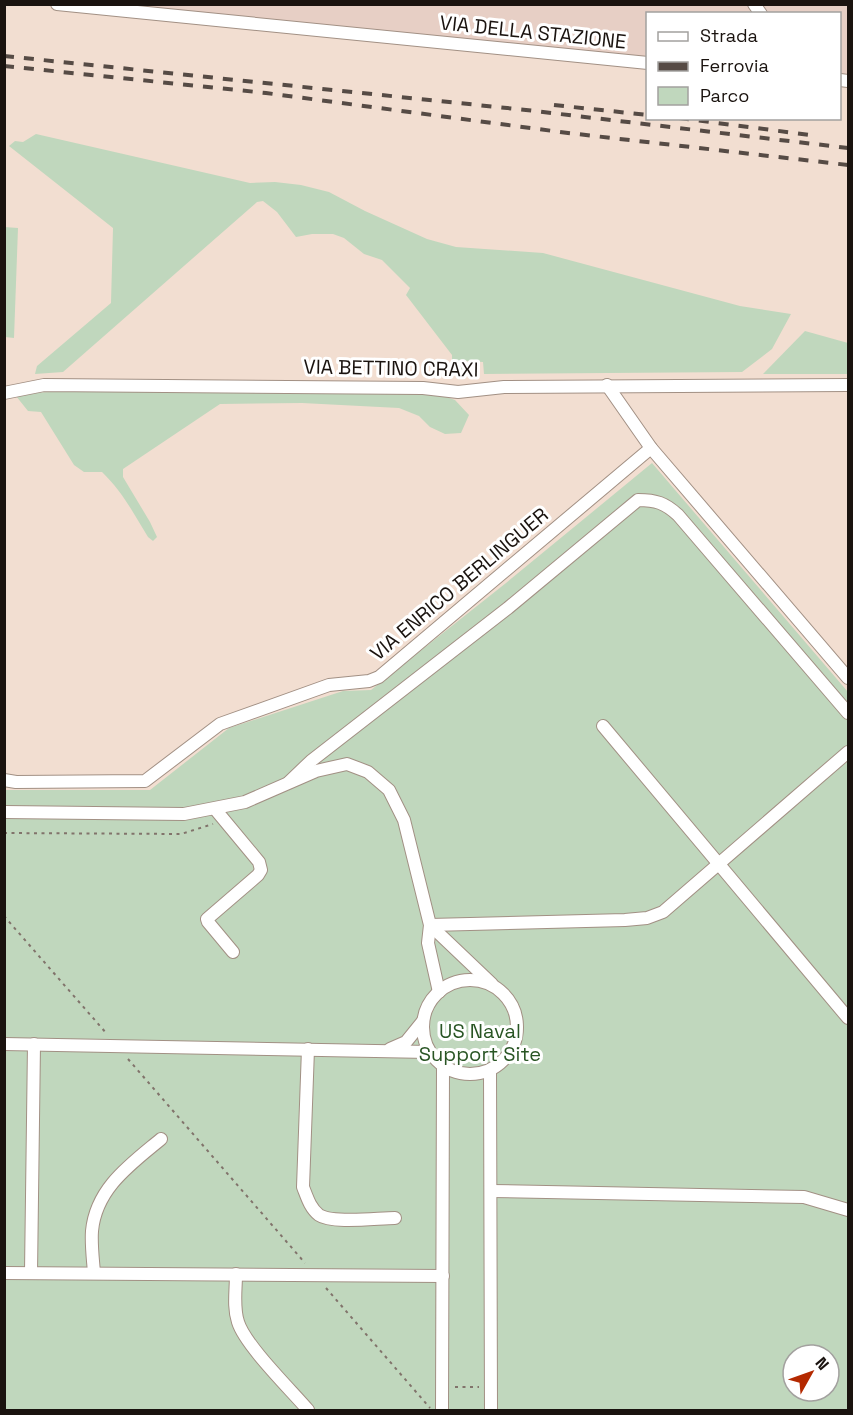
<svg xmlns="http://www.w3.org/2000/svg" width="853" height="1415" viewBox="0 0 853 1415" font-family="'Space Grotesk',sans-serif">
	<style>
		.industrial { fill: #e7cfc5 }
		.green { fill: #c0d7bd; fill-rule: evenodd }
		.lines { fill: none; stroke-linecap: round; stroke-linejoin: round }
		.minor-casing { stroke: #a29084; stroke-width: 14 }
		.path { stroke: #81736b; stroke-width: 2; stroke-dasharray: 3 4.5; stroke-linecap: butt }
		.minor { stroke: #fff; stroke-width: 12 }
		.rail { stroke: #564b45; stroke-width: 4; stroke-dasharray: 10 10; stroke-linecap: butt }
		.labels { text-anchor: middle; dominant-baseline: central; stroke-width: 6; stroke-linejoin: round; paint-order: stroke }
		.street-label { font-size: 20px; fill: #1a130f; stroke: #fff }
		.park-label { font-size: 20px; fill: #295524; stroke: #fff }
	</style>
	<rect width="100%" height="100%" fill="#f2ded1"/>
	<path class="industrial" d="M57 5H848V81L840 80V14H648L647 63Z"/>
	<g class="green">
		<path d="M36 134 250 183 275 182 301 185 329 192 365 211 427 239 456 247 543 253 740 306 791 314 772 349 742 372 484 374 483 362 465 361V370L452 369V355L406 295 410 288 382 260 364 254 344 238 333 234H312L296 237 277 212 263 201 257 202 63 372 35 374 37 366 111 303 113 228 9 146 15 141 23 142Z"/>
		<path d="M4 227 18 228 14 338 5 337Z"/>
		<path d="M805 331 848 343V374H763Z"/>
		<path d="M371 391 435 393 455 400 469 415 461 433 445 434 430 427 419 416 399 408 302 403 220 404 123 469V477L150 522 157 537 153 541 148 537C134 514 122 491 102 472H84L74 465 41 412 28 411 16 396 25 393 51 392Z"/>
		<path d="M652 463 848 692V1410H5V790H150L229 728 343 691 371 690 506 583ZM793 1355H829V1391H793Z"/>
	</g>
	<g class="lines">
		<defs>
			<g id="minor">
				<path d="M57 4 648 63"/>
				<path d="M754 4 761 14"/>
				<path d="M840 80 848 81"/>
				<path d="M607 385 651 448 848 678"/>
				<path d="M4 393 44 385 423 388 458 392 504 387 848 385"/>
				<path d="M603 726 848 1018"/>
				<path d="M4 780 16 782 145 781 220 724 329 685 369 681 379 677 651 448"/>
				<path d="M289 782 311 761 508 608 638 500C656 500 665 503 678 515L848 713"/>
				<path d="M215 809 259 862 261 870 258 875 207 919 208 922 233 952"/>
				<path d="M4 812 184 814 245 802 316 771 347 764 368 772 389 790 404 820 430 925 428 943 439 992"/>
				<path d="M430 925 625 920 647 918 663 912 848 752"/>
				<path d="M430 925 492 984"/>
				<circle cx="470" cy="1027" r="47"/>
				<path d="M4 1044 429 1052"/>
				<path d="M308 1049 303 1187C307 1197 310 1208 319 1215 332 1224 378 1218 395 1218"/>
				<path d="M390 1049 406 1042 423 1021"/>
				<path d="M490 1071 491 1410"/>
				<path d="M491 1191 804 1197 848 1210"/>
				<path d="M4 1273 443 1276"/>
				<path d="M31 1273 34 1044"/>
				<path d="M94 1273C93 1259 91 1245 92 1231 96 1188 131 1164 161 1139"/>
				<path d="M236 1274C236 1290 233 1307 238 1322 245 1345 291 1390 308 1410"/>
				<path d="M442 1410 443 1067"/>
			</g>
		</defs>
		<use href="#minor" class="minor-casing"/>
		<g class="path">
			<path d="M4 833 181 834 213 824"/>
			<path d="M4 916 107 1034"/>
			<path d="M128 1059 305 1263"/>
			<path d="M326 1288 430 1408"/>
			<path d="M455 1387H479"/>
		</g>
		<use href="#minor" class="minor"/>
		<g class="rail">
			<path d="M4 56 526 110 848 148"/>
			<path d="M4 66 266 93 568 133 848 165"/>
			<path d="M554 105 648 115"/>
			<path d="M679 118 810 135"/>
		</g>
	</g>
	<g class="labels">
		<g class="street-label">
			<text transform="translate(533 32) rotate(6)">VIA DELLA STAZIONE</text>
			<text transform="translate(391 368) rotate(1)">VIA BETTINO CRAXI</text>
			<text transform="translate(459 584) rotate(-40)">VIA ENRICO BERLINGUER</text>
		</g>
		<g class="park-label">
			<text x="480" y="1031">US Naval<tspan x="480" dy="23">Support Site</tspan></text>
		</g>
	</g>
	<rect width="853" height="1415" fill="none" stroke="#1a130f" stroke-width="12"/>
	<rect x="646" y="12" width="195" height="108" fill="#ffffff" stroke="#a3a19f" stroke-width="1.5"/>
	<rect x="658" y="32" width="30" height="9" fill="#ffffff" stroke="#a3a19f" stroke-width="1.5"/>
	<text x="700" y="42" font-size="18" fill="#1a130f">Strada</text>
	<rect x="658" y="62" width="30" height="9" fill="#564b45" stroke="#a3a19f" stroke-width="1.5"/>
	<text x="700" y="72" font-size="18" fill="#1a130f">Ferrovia</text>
	<rect x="658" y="87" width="30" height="18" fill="#c0d7bd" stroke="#a3a19f" stroke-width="1.5"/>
	<text x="700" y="102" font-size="18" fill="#1a130f">Parco</text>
	<g transform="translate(811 1373) rotate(50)"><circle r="28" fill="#ffffff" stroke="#a3a19f" stroke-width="1.5"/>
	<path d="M0-4.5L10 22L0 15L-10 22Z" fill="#b42900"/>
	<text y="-9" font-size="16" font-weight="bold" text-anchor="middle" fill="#1a130f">N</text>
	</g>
</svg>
